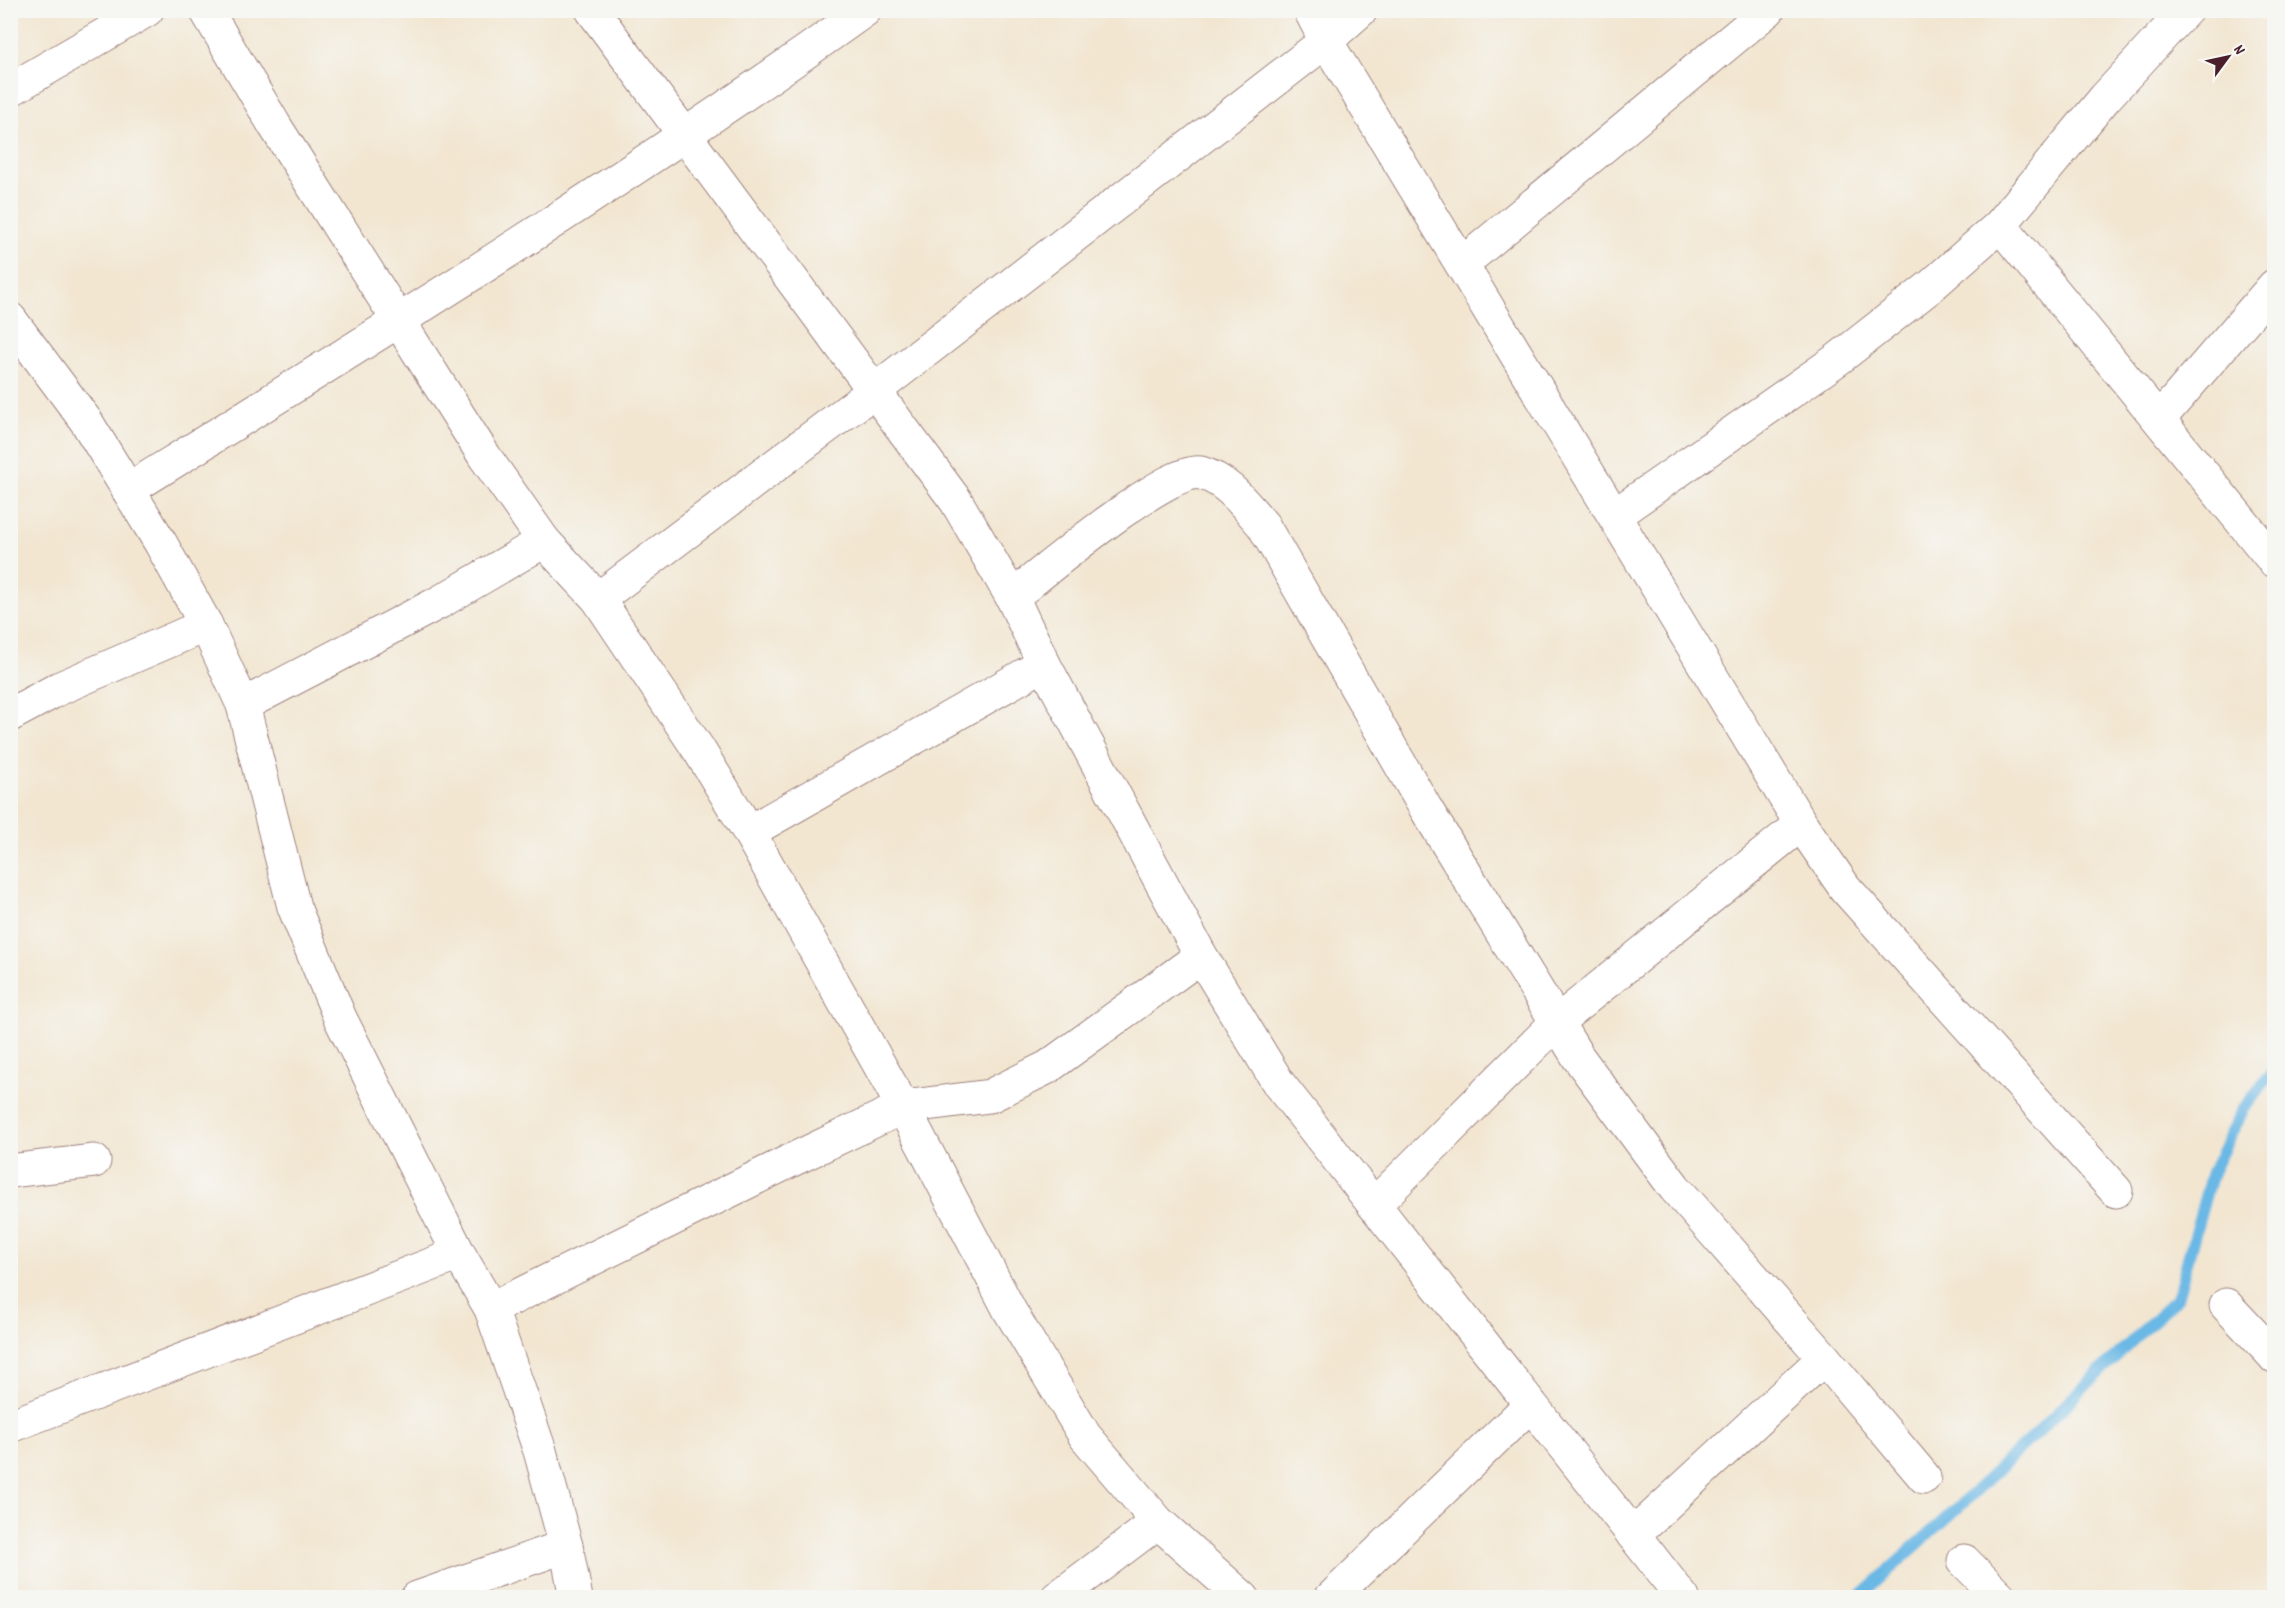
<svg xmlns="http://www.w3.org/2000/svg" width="2285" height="1608" viewBox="0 0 2285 1608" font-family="Dekko,sans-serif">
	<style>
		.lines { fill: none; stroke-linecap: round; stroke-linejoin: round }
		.stream { stroke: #6bb8e5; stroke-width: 12 }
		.minor-casing { stroke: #9e827e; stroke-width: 35 }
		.minor { stroke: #fff; stroke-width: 33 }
	</style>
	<rect width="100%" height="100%" fill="#f6f6f2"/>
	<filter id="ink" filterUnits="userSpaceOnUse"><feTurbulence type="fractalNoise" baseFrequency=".0167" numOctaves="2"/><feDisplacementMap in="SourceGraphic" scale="12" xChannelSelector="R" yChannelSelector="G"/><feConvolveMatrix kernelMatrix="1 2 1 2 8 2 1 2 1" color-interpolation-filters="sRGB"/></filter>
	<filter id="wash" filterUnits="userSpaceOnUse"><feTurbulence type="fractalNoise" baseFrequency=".008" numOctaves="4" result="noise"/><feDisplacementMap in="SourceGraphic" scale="24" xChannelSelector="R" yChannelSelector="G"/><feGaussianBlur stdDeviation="1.35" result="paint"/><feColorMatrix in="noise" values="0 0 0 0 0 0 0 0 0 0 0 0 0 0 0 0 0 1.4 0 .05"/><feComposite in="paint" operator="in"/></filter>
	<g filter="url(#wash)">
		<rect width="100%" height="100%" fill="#f2e6d1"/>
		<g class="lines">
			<path class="stream" d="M1858 1598 1962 1504 2177 1298 2212 1172 2243 1110 2274 1069"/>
		</g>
	</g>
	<g filter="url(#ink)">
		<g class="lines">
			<defs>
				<g id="minor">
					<path d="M206 10 275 126 485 457 544 541 598 599 699 750 749 832 903 1107 1010 1311 1085 1436 1158 1522 1243 1598"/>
					<path d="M592 10 956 501 1012 597 1044 664 1201 956 1279 1084 1683 1598"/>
					<path d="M1310 10 1326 41 1801 824 1845 888 2116 1191"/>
					<path d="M10 90 147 10"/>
					<path d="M2000 225 2274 561"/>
					<path d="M1462 264 1768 10"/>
					<path d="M10 319 86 421 160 542 206 625 243 705 294 907 340 1018 459 1254 491 1309 540 1451 566 1546 576 1598"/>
					<path d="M2159 419 2274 286"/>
					<path d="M128 490C377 335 626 181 865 10"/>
					<path d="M1615 515 1838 359 1930 287 2000 225 2105 98 2186 10"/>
					<path d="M1012 597C1041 574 1170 465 1201 473 1229 481 1244 504 1263 525L1426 809 1578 1057 1675 1188 1824 1358 1924 1477"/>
					<path d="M598 599 874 391 1326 41 1361 10"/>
					<path d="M243 705 440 602 544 541"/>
					<path d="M10 715 60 688 206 625"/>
					<path d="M749 832 1044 664"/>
					<path d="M10 1171 94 1161"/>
					<path d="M1374 1205 1557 1022 1801 824"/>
					<path d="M2226 1305 2274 1356"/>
					<path d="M491 1309 794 1159 903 1107 990 1096 1048 1067 1201 956"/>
					<path d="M10 1426 459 1254"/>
					<path d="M1633 1535 1824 1358"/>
					<path d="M1964 1561 2001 1598"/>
					<path d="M417 1598 566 1546"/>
					<path d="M1057 1598 1158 1522"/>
					<path d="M1331 1598 1530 1405"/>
				</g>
			</defs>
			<use href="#minor" class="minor-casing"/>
			<use href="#minor" class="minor"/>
		</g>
	</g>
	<rect width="2285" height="1608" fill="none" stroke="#f6f6f2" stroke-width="36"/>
	<g transform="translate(2228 57) rotate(57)" stroke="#f6f6f2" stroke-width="4.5" paint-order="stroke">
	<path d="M0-4.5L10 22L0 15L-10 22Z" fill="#4a1f2b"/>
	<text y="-9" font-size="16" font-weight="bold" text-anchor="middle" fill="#4a1f2b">N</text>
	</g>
</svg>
